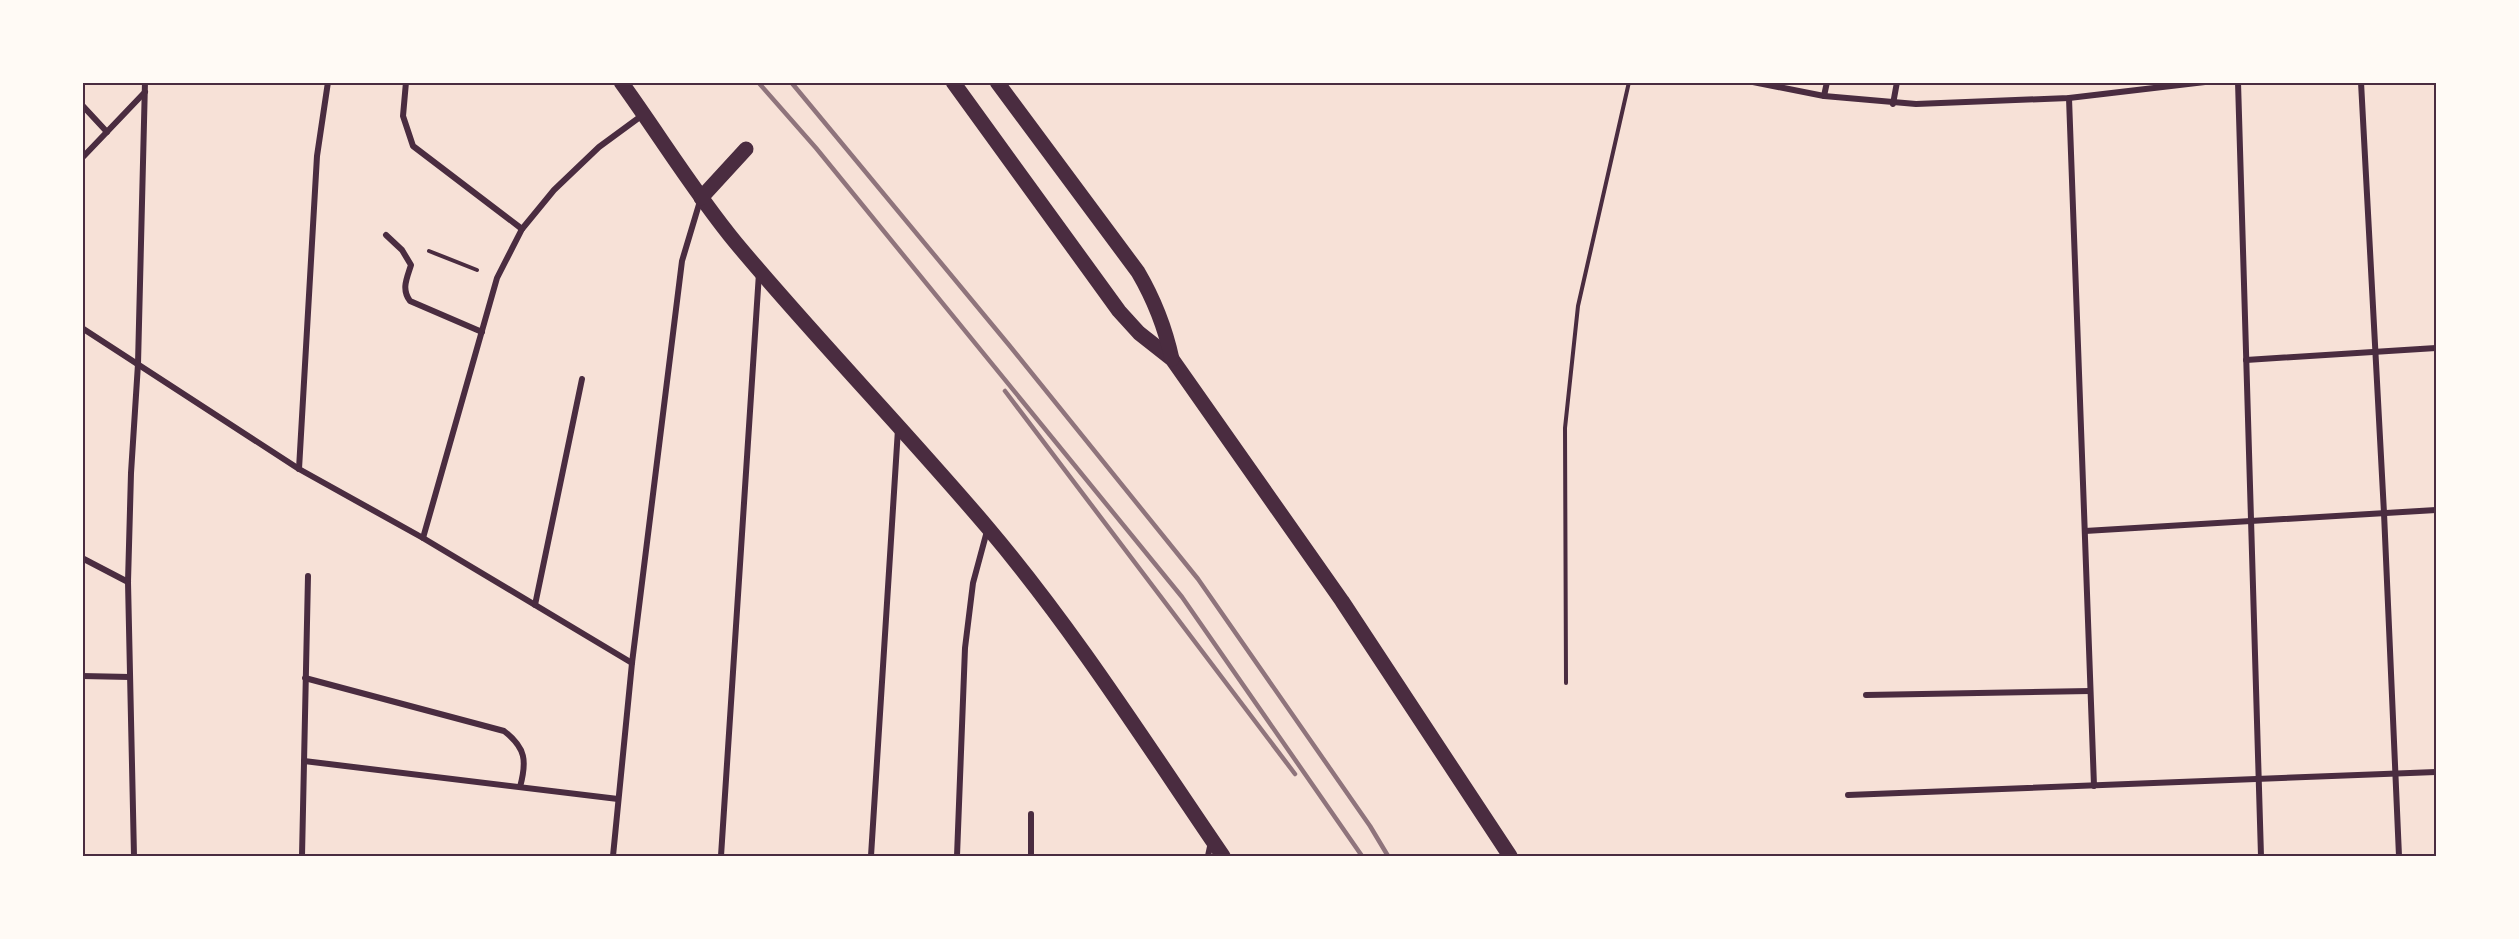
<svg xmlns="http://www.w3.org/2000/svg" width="2519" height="939" viewBox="0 0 2519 939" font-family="Jost,sans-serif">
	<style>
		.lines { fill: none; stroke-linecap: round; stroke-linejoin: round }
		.path { stroke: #4a2c40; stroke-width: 4 }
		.minor { stroke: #4a2c40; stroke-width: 6 }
		.primary { stroke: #4a2c40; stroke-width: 15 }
		.rail { stroke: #8f747c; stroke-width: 4.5 }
		.neatline { fill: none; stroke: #4a2c40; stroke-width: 2 }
	</style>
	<rect width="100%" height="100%" fill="#f7e1d7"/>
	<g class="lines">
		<g class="path">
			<path d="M429 251 477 270"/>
			<path d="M1566 683 1565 428 1578 306 1629 82"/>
		</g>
		<g class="minor">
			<path d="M406 82 403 116 413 146 522 229"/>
			<path d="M1753 82 1824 96 1916 104 2069 98 2205 82"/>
			<path d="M2238 82 2261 856"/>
			<path d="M2361 82 2384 513 2399 856"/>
			<path d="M1824 96 1827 82"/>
			<path d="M2069 98 2094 786"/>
			<path d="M1893 104 1897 82"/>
			<path d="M82 105 107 132"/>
			<path d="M82 158 145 92"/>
			<path d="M386 235 402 250 411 265C407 278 401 289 410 301L482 332"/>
			<path d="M82 328 299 469 423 538 632 663"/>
			<path d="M2246 360 2436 348"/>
			<path d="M299 469 317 156 328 82"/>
			<path d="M2085 531 2436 510"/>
			<path d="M423 538 497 278 522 229 554 190 599 147 644 114"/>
			<path d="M82 558 128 582"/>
			<path d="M535 605 582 379"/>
			<path d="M82 676 130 677"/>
			<path d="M305 678 504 731C526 748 527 761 520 787"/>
			<path d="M1866 695 2090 691"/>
			<path d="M304 761 618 799"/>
			<path d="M1848 795 2436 772"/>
			<path d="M134 856 128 582 131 473 138 364 145 82"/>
			<path d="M302 856 308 576"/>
			<path d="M613 856 632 663 682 261 700 201"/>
			<path d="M721 856 759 273"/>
			<path d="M871 856 898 429"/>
			<path d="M957 856 965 648 973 583 987 531"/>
			<path d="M1031 856V814"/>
			<path d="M1208 856 1211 842"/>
		</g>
		<g class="primary">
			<path d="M621 82C660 136 694 192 736 243 817 340 906 431 988 528 1075 631 1147 745 1223 856"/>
			<path d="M953 82 1119 311 1139 333 1172 359 1342 601 1510 856"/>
			<path d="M997 82 1138 272C1155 301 1165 327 1172 359"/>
			<path d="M701 198 746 149"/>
		</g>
		<g class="rail">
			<path d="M758 82 816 148 1182 597 1362 856"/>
			<path d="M791 82 1009 345 1198 579 1370 826 1388 856"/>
			<path d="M1005 391 1295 774"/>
		</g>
	</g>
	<rect width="2519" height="939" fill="none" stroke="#fffaf5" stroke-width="168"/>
	<rect x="84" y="84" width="2351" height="771" class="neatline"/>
</svg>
